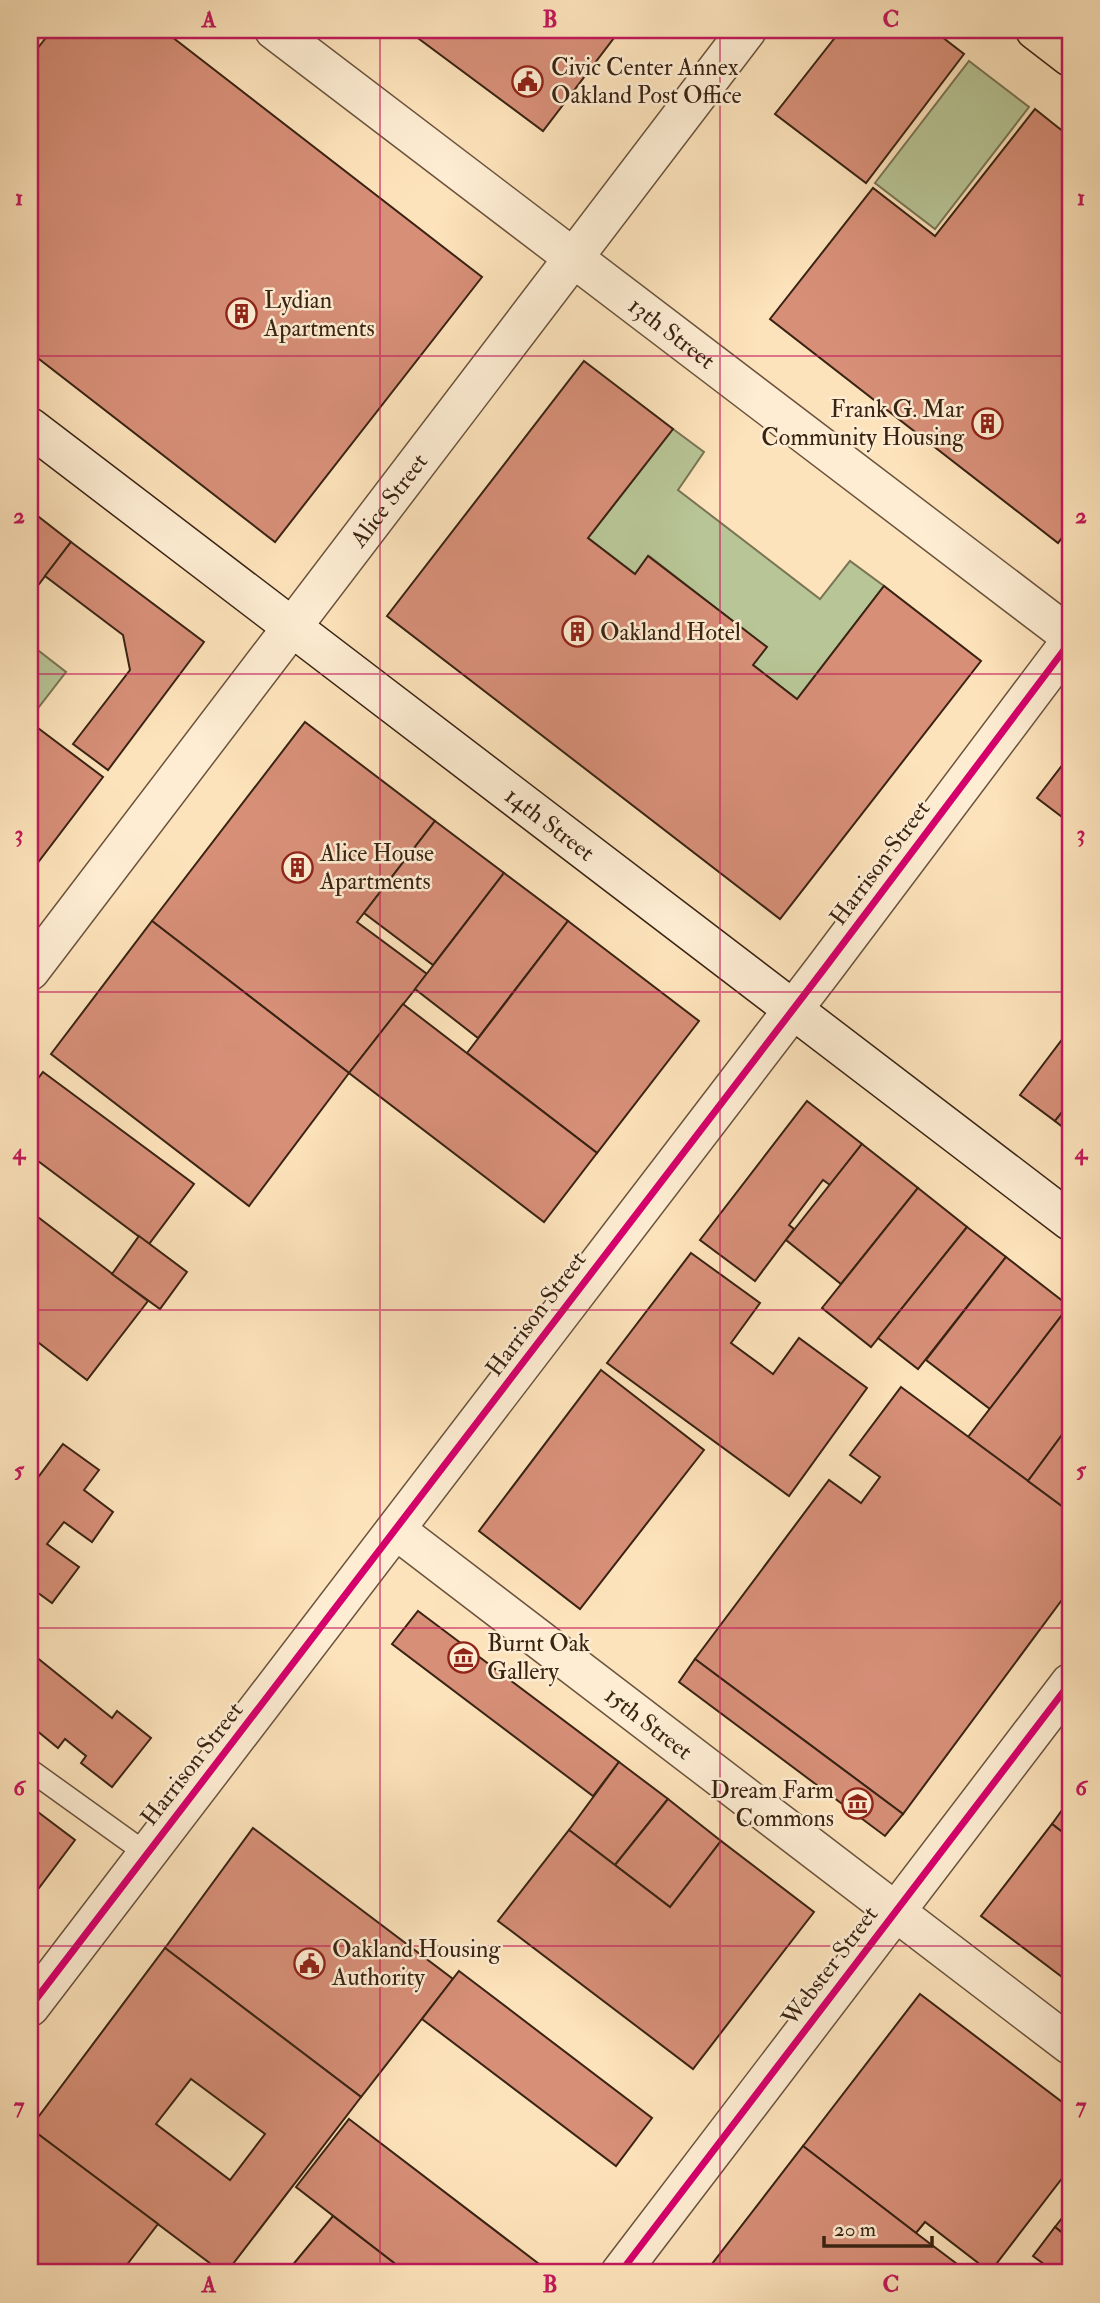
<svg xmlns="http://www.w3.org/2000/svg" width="1100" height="2303" viewBox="0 0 1100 2303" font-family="'IM FELL Double Pica',serif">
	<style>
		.green { fill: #b8c596; stroke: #797454; stroke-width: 2 }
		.building { fill: #d78f78; stroke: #3a2313; stroke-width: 2; fill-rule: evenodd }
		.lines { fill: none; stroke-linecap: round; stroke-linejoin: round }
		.service-casing { stroke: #6b533d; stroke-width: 24 }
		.minor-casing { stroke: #6b533d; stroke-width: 41 }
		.tertiary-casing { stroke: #6b533d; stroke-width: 41 }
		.secondary-casing { stroke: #3a2313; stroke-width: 41 }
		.primary-casing { stroke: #3a2313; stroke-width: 41 }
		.service { stroke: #feedd3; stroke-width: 21 }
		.minor { stroke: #feedd3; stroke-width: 38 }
		.tertiary { stroke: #feedd3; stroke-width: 38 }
		.secondary { stroke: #feedd3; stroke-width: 38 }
		.primary { stroke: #fde3bb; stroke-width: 38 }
		.cycleway-casing { stroke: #feedd3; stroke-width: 11 }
		.cycleway { stroke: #d6006c; stroke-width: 7 }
		.grid { fill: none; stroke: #c2185b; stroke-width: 2; stroke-opacity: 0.55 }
		.labels { text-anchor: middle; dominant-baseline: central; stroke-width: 5; stroke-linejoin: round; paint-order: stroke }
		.poi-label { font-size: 24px; fill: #3a2313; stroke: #feedd3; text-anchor: start }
		.street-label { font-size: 24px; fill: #3a2313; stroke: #feedd3 }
		.neatline { fill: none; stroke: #c2185b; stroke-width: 2.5 }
		.grid-label { font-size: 23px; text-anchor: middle; font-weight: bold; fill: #c2185b }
	</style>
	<rect width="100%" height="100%" fill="#fde3bb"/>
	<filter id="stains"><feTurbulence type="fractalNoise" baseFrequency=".00286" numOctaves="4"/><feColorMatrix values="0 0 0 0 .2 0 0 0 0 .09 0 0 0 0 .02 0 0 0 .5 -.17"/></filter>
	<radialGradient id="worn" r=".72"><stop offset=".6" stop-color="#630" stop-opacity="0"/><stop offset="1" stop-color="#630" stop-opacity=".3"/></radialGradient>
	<g class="green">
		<path d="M969 61 1029 107 935 229 875 183Z"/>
		<path d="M673 429 704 452 678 490 820 599 850 561 884 586 797 699 753 665 766 647 649 556 635 574 588 538Z"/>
		<path d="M30 644 66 672 35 712 30 708Z"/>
	</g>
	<g class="building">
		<path d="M52 30H163L482 277 275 542 30 352V58Z"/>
		<path d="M407 30H620L543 131Z"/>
		<path d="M841 30H933L964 54 866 183 775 114Z"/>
		<path d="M1035 109 1070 137V527L1058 543 770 319 873 188 935 236Z"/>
		<path d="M584 361 673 429 588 538 635 574 648 556 767 647 753 665 797 699 884 586 981 661 780 919 387 616Z"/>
		<path d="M30 510 71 542 30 596Z"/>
		<path d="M71 542 204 642 108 770 73 744 130 670 123 635 45 576Z"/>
		<path d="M30 722 103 777 30 873Z"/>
		<path d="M305 722 435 821 357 922 427 974 349 1073 152 921Z"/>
		<path d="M1070 755V823L1037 798Z"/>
		<path d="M435 821 504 873 433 965 364 913Z"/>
		<path d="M504 873 568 921 478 1038 415 989Z"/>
		<path d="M152 921 349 1073 249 1206 51 1054Z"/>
		<path d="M568 921 699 1021 597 1153 467 1053Z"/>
		<path d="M403 1004 597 1153 544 1222 349 1073Z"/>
		<path d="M1070 1029V1102L1055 1121 1020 1095Z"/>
		<path d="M43 1072 194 1184 149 1244 30 1155V1089Z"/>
		<path d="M807 1101 862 1144 830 1185 823 1180 789 1225 794 1229 755 1281 700 1240Z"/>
		<path d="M1070 1102V1133L1055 1121Z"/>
		<path d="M862 1144 918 1188 841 1284 786 1240Z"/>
		<path d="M918 1188 967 1227 871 1347 822 1308Z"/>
		<path d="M30 1211 148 1301 87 1380 30 1336Z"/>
		<path d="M967 1227 1006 1257 918 1369 878 1338Z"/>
		<path d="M139 1236 187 1272 160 1309 112 1274Z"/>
		<path d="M691 1253 760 1303 731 1343 773 1374 799 1338 867 1388 789 1496 607 1363Z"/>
		<path d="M1006 1257 1069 1306 990 1409 926 1360Z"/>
		<path d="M1069 1306 1070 1424 1028 1481 968 1437Z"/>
		<path d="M601 1370 704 1450 580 1609 479 1531Z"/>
		<path d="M901 1387 1070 1512V1589L903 1814 695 1659 829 1480 861 1503 880 1477 850 1455Z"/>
		<path d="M1070 1424V1512L1028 1481Z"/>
		<path d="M63 1444 99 1470 84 1490 113 1512 92 1542 64 1522 47 1544 79 1567 52 1603 30 1587V1469L39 1476Z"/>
		<path d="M418 1611 619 1762 593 1796 392 1644Z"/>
		<path d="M30 1652 112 1718 117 1711 151 1738 112 1787 81 1763 86 1756 65 1739 58 1748 30 1725V1717L32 1714 30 1712Z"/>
		<path d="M695 1659 903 1814 885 1836 679 1682Z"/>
		<path d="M619 1762 668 1799 615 1865 569 1830Z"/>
		<path d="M668 1799 721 1841 670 1907 615 1865Z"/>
		<path d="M1070 1799V1838L1052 1824Z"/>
		<path d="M30 1806 75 1840 30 1900Z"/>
		<path d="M1052 1824 1070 1838V1983L981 1916Z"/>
		<path d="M253 1828 453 1979 361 2097 165 1948Z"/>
		<path d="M569 1830 670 1907 721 1841 814 1912 693 2069 498 1921Z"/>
		<path d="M165 1948 361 2097 226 2273H223L30 2128ZM191 2079 265 2134 230 2180 156 2124Z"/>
		<path d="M459 1971 652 2118 616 2166 422 2019Z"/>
		<path d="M920 1994 1070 2108V2168L990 2272 925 2222 916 2233 803 2146Z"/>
		<path d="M349 2119 539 2264 532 2273H407L296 2187Z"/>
		<path d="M30 2128 158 2224 126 2266 135 2273H30Z"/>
		<path d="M803 2146 916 2233 969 2273H705Z"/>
		<path d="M1070 2208V2239L1055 2227Z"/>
		<path d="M333 2216 407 2273H286Z"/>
		<path d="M1055 2227 1070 2239V2273H1056L1033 2256Z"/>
	</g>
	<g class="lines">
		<defs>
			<path id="service" d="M30 1770 147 1854"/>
			<g id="minor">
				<path id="s1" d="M274 30 1070 636"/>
				<path id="s2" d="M30 971 747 30"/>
				<path id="s3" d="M396 1530 1070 2045"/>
				<path d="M620 2273 1070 1683"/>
			</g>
			<path id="tertiary" d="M30 2007 824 969 1070 642"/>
			<g id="secondary">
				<path id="s4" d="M30 427 1070 1221"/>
			</g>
			<path id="primary" d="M1035 30 1070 57"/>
		</defs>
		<use href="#service" class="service-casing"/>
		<use href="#minor" class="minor-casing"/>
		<use href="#tertiary" class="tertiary-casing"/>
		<use href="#secondary" class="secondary-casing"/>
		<use href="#primary" class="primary-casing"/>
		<use href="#service" class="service"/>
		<use href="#minor" class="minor"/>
		<use href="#tertiary" class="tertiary"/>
		<use href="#secondary" class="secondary"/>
		<use href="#primary" class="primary"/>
		<defs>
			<g id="cycleway">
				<path d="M30 2007 824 969 1070 642"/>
				<path d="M620 2273 1070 1683"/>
			</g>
		</defs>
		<use href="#cycleway" class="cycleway-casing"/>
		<use href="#cycleway" class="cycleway"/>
	</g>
	<path class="grid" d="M380 30V2273M720 30V2273M30 356H1070M30 674H1070M30 992H1070M30 1310H1070M30 1628H1070M30 1946H1070"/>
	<defs>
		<symbol id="civic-ring" viewBox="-11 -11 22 22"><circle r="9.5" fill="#feedd3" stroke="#8f2418" stroke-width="1.5"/><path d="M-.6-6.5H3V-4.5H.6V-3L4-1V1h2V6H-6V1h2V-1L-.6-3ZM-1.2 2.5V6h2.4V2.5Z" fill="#8f2418"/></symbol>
		<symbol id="building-ring" viewBox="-11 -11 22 22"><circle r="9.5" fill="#feedd3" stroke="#8f2418" stroke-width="1.5"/><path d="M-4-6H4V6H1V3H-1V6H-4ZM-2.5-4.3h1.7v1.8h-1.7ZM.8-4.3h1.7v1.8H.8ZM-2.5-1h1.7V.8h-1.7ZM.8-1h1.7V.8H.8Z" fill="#8f2418"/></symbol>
		<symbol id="museum-ring" viewBox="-11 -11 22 22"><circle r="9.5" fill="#feedd3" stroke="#8f2418" stroke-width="1.5"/><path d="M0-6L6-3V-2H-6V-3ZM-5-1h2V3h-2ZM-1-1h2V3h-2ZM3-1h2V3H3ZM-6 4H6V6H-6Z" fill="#8f2418"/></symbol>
	</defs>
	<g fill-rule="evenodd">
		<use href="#civic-ring" x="510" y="64" width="35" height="35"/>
		<use href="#building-ring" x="224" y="296" width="35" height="35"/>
		<use href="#building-ring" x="970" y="406" width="35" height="35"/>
		<use href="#building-ring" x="560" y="614" width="35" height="35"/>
		<use href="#building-ring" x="280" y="850" width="35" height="35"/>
		<use href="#museum-ring" x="446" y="1640" width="35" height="35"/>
		<use href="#museum-ring" x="840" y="1786" width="35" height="35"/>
		<use href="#civic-ring" x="292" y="1946" width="35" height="35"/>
	</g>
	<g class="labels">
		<g class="poi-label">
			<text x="551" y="67">Civic Center Annex<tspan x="551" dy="28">Oakland Post Office</tspan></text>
			<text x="264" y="300">Lydian<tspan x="264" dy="28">Apartments</tspan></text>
			<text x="964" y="409" text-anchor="end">Frank G. Mar<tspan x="964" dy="28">Community Housing</tspan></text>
			<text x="600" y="632">Oakland Hotel</text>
			<text x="320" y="853">Alice House<tspan x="320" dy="28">Apartments</tspan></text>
			<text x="487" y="1643">Burnt Oak<tspan x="487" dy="28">Gallery</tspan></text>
			<text x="834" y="1790" text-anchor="end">Dream Farm<tspan x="834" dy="28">Commons</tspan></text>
			<text x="332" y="1949">Oakland Housing<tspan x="332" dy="28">Authority</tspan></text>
		</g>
		<g class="street-label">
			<text stroke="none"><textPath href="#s1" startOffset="500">13th Street</textPath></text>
			<text stroke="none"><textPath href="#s2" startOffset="592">Alice Street</textPath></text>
			<text stroke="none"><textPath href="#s4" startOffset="654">14th Street</textPath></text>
			<text transform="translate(880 863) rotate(-53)">Harrison Street</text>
			<text transform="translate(536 1314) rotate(-53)">Harrison Street</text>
			<text stroke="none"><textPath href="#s3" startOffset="318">15th Street</textPath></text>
			<text transform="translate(192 1764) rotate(-52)">Harrison Street</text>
			<text transform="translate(830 1966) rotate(-53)">Webster Street</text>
		</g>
	</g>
	<rect width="1100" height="2303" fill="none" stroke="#fde3bb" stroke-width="77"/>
	<path d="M824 2236v10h108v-10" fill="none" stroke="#3a2313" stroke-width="3.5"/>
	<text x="834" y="2236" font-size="21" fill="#3a2313" stroke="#feedd3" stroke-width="5" paint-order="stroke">20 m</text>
	<rect x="38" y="38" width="1024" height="2226" class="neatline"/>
	<g class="grid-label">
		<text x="209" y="27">A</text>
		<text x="550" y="27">B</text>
		<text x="891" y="27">C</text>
		<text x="19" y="205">1</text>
		<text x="1081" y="205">1</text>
		<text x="19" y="523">2</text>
		<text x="1081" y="523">2</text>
		<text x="19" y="841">3</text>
		<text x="1081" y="841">3</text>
		<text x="19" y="1159">4</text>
		<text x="1081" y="1159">4</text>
		<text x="19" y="1477">5</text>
		<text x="1081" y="1477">5</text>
		<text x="19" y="1795">6</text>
		<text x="1081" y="1795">6</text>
		<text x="19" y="2113">7</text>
		<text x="1081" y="2113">7</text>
		<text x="209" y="2292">A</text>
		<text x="550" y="2292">B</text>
		<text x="891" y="2292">C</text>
	</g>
	<rect width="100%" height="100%" filter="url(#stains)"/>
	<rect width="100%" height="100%" fill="url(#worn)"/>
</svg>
